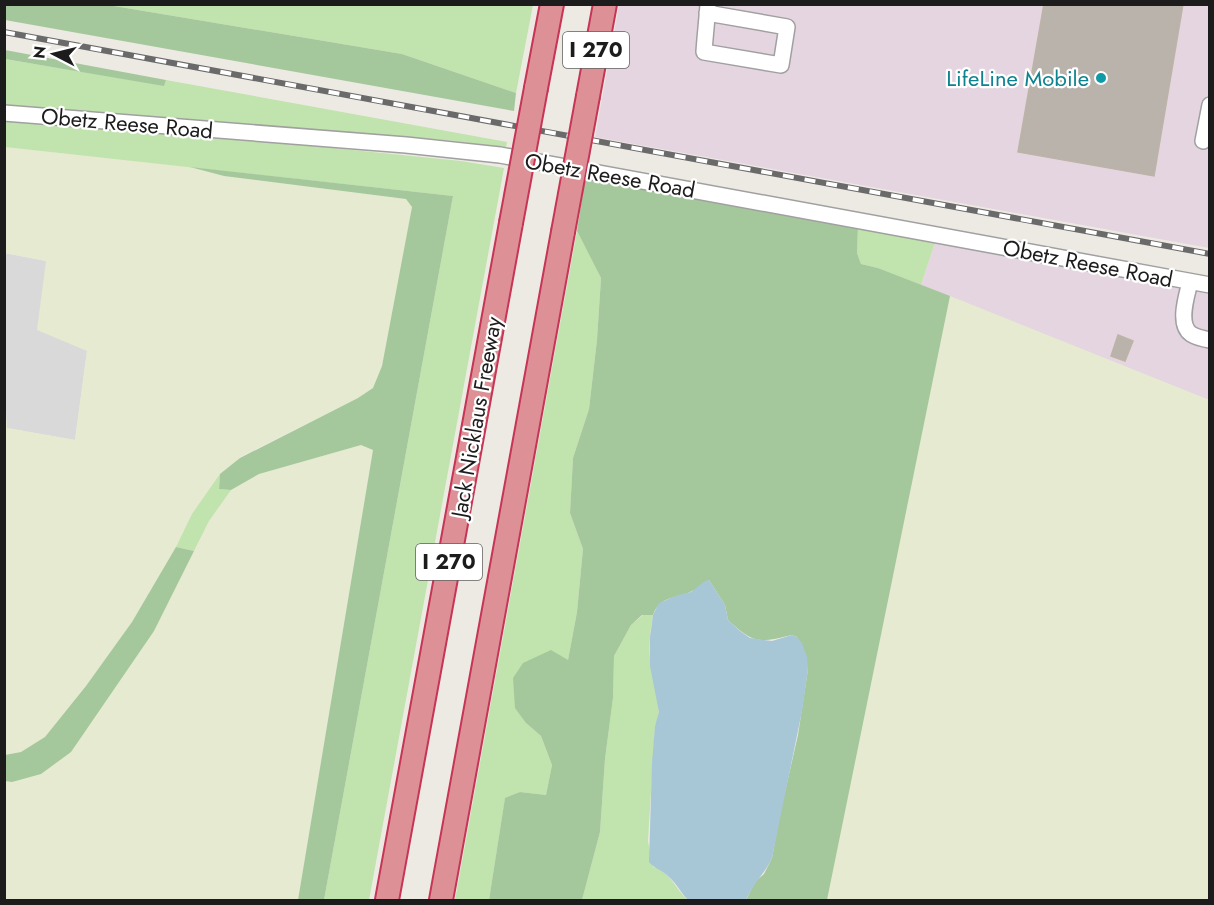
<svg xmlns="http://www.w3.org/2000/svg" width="1214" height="905" viewBox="0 0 1214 905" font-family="Jost,sans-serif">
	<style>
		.residential { fill: #dad9d9 }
		.industrial { fill: #e5d5e0 }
		.farmland { fill: #e5ead0 }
		.grass { fill: #c1e3ad }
		.forest { fill: #a4c89b }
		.water { fill: #a7c6d6 }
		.building { fill: #b9b3ac; stroke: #bdb3a7; stroke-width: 1.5 }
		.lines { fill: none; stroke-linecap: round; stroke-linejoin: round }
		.minor-casing { stroke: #a0a0a0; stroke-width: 18 }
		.highway-casing { stroke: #c63456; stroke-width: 26 }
		.minor { stroke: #fff; stroke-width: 15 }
		.highway { stroke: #dd9197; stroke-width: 22 }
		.rail-casing { stroke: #6a6a6a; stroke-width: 6 }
		.rail { stroke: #fff; stroke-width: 4; stroke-dasharray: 11; stroke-linecap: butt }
		.highway-bridge-casing { stroke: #c63456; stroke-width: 26; stroke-linecap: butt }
		.highway-bridge { stroke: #dd9197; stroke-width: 22 }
		.culture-dot { fill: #0f9aa8; stroke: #fff; stroke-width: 2 }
		.labels { text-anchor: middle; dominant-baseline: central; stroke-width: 4.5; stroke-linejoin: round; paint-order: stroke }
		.shield { fill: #fff; stroke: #606060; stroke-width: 1.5 }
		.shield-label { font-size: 21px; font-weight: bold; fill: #1c1c1c }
		.culture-label { font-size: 22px; fill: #0d838f; stroke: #fff; text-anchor: end }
		.street-label { font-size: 22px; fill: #1c1c1c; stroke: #fff }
	</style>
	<rect width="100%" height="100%" fill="#edeae3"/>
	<path class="residential" d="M4 253 46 261 87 351 75 440 7 428 4 395Z"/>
	<g class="industrial">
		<path d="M619 5H1209V248L595 137Z"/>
		<path d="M935 242 1209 292V400L921 285Z"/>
	</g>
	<g class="farmland">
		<path d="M5 147 190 167 224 176 406 199 412 207 382 366 373 388 358 398 240 457 192 514 176 547 132 622 86 686 45 738 21 752 5 755V395L7 428 75 440 87 351 37 330 46 261 5 253Z"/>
		<path d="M950 296 1209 400V900H827Z"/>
		<path d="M361 445 373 450 298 900H5V781L12 782 154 631 209 521 231 490 259 474Z"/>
	</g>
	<g class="grass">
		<path d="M108 5H533L516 93 402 54Z"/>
		<path d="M4 59 164 85 166 80 507 142 506 148 455 141 5 106Z"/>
		<path d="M4 121 323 147 461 161 504 168 369 900H324L453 196 5 147Z"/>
		<path d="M858 227 935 242 921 285 878 268 861 264 857 253Z"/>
		<path d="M577 231 601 278 597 340 589 409 573 458 570 513 583 549 577 612 568 660 526 723 541 736 552 765 546 795 520 792 505 799 489 900H455Z"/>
		<path d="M220 474 219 489 231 490 209 521 194 551 176 547 192 514Z"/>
		<path d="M643 615H653C650 632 648 649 651 666 653 686 665 707 655 726L648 841 653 867C671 872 675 889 688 900H582L600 832 605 759 613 698 614 656 631 625Z"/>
	</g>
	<g class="forest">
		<path d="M4 5H108L402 54 516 93 514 111 5 20Z"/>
		<path d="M5 50 166 80 164 86 5 59Z"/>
		<path d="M190 167 453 196 324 900H298L373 450 361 445 259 474 231 490 219 489 220 474 240 458 358 398 373 388 382 366 412 207 406 199 224 176Z"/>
		<path d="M585 179 858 227 857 253 861 264 878 268 950 296 827 900H746L755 882 764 874 772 858 780 814 798 735 808 669 797 637 792 635C759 643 754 644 728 620L725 605 709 580C703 584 698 589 692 591 676 600 661 594 653 615H642L631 625 614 656 613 698 605 759 600 832 582 900H489L505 798 520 792 546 795 552 765 541 736 526 723 515 708 513 678 523 663 551 650 568 660 577 612 583 549 570 513 573 458 589 409 597 340 601 278 577 231Z"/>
		<path d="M176 547 194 551 154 631 71 752 41 774 12 782 5 781V755L21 752 45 737 86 686 132 622Z"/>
	</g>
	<path class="water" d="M709 580 725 605 728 620 740 631 750 638 772 641 792 635 797 637 802 643 807 657 808 669 802 711 772 858C765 873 753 884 746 900H688C681 893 677 884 669 877 663 870 654 869 649 862L652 763 655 726 659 712 650 666V637L653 615 659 603 678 595 691 592 705 581Z"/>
	<g class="building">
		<path d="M1044 4H1183L1154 176 1018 152Z"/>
		<path d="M1118 335 1133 341 1125 361 1111 356Z"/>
	</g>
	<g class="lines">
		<defs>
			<g id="minor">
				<path d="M707 13 787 27 781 65 704 52C705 36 707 20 708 4"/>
				<path d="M4 113 406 145 500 155 1210 285"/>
				<path d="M1203 141 1210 105"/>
				<path d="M1190 282C1187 295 1177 324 1191 334 1196 337 1204 339 1210 340"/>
			</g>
			<g id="highway">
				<path d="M536 88 552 4"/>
				<path d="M588 96 605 4"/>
				<path d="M387 900 511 223"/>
				<path d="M441 900 563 232"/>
			</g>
		</defs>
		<use href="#minor" class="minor-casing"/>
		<use href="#highway" class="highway-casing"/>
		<use href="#minor" class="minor"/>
		<use href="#highway" class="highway"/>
		<defs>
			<path id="rail" d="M4 32 1210 254"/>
		</defs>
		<use href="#rail" class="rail-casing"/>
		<use href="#rail" class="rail"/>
		<defs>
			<g id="highway-bridge">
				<path d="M511 223 536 88"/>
				<path d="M563 232 588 96"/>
			</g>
		</defs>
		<use href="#highway-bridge" class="highway-bridge-casing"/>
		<use href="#highway-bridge" class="highway-bridge"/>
	</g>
	<circle class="culture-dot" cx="1101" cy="78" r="6"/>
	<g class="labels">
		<g class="shield">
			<rect x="563" y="32" width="66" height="36" rx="4.5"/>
			<rect x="416" y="544" width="66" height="36" rx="4.5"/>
		</g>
		<g class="shield-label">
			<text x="596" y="50">I 270</text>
			<text x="449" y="562">I 270</text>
		</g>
		<g class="culture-label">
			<text x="1089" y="78">LifeLine Mobile</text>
		</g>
		<g class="street-label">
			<text transform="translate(127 123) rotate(5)">Obetz Reese Road</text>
			<text transform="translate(610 175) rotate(10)">Obetz Reese Road</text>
			<text transform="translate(1088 263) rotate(11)">Obetz Reese Road</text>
			<text transform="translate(476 417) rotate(-80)">Jack Nicklaus Freeway</text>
		</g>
	</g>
	<rect width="1214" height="905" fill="none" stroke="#1c1c1c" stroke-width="12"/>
	<g transform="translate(54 54) rotate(277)" stroke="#ffffff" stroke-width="4.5" paint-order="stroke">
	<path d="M0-4.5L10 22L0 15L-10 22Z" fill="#1c1c1c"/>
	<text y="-9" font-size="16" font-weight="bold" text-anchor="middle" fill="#1c1c1c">N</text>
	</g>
</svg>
